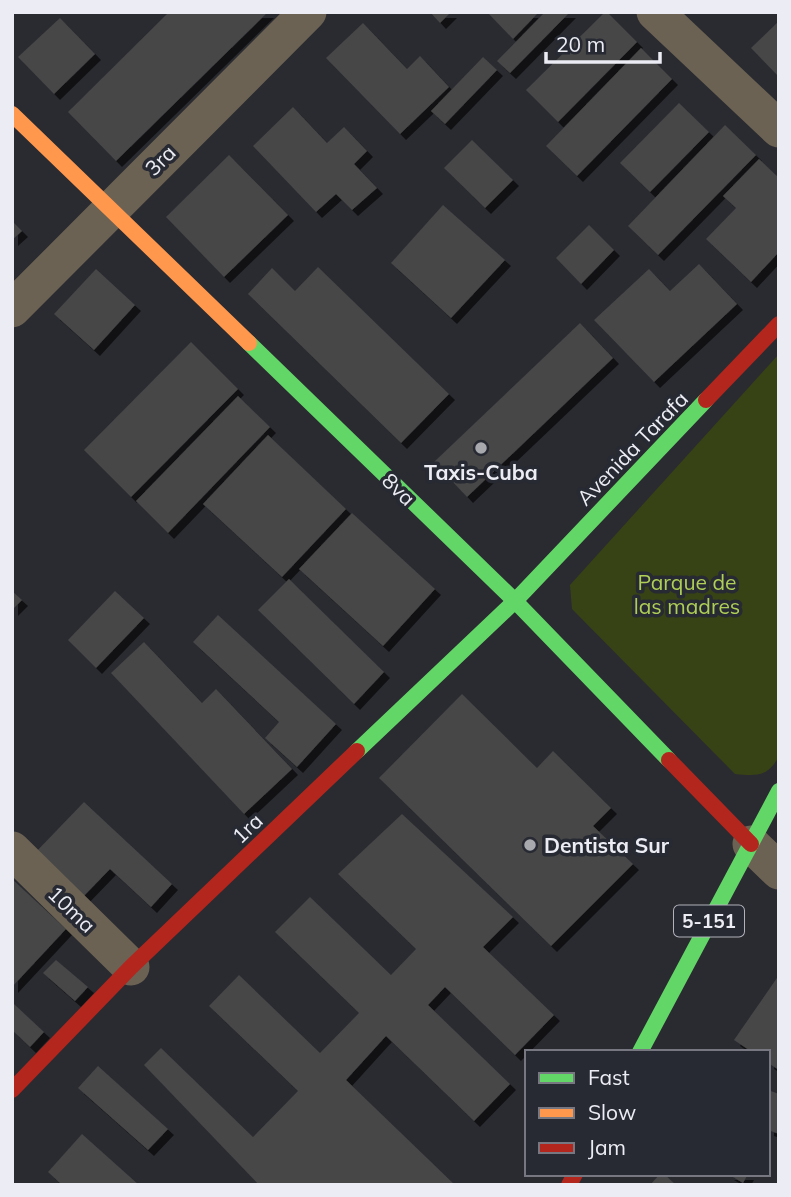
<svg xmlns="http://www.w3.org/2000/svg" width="791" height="1197" viewBox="0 0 791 1197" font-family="Mulish,sans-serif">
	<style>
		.green { fill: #384315 }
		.building { fill: #464647; filter: url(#shadow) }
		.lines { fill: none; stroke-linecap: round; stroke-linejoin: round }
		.street { stroke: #6b6253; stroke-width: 37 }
		.fast { stroke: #63d668; stroke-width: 16 }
		.slow { stroke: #ff974d; stroke-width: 16 }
		.jam { stroke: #b3261e; stroke-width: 16 }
		.poi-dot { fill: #a8a9af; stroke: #272933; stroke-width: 2.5 }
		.labels { text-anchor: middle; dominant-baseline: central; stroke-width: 7; stroke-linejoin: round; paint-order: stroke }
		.shield { fill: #272933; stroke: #b1b2ba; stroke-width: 2 }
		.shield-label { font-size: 19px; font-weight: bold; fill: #ecedf4 }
		.street-label { font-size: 21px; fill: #ecedf4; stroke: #272933 }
		.poi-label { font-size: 21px; font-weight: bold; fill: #ecedf4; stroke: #272933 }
		.park-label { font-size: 21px; fill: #afce55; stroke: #272933 }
	</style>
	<defs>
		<filter id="shadow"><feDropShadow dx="6" dy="6" stdDeviation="0" flood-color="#0009"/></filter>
	</defs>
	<rect width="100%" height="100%" fill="#2a2b30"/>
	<path class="green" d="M779 354V756C768 777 757 776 735 774L572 609 570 585Z"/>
	<g class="building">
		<path d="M169 12H268L116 161 68 112Z"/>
		<path d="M430 12H451L440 23Z"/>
		<path d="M487 12H539L513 39Z"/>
		<path d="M545 12H570L510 73 497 61Z"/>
		<path d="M605 12H607L637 42 558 122 526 90Z"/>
		<path d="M60 18 95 54 54 94 18 57Z"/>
		<path d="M779 21V77L751 48Z"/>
		<path d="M363 23 407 69 420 56 449 87 400 134 326 58Z"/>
		<path d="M641 48 672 79 577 176 546 146Z"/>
		<path d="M483 57 497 70 445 124 431 111Z"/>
		<path d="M679 103 709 132 650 192 620 163Z"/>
		<path d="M293 107 327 143 344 127 367 151 354 164 377 188 352 210 336 194 316 212 253 146Z"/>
		<path d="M725 125 756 155 658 255 628 226Z"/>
		<path d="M472 140 513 180 485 208 444 168Z"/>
		<path d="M229 155 288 215 224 277 166 217Z"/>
		<path d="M759 159 779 178V252L751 282 706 239 736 208 723 196Z"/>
		<path d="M443 205 505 260 451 318 391 263Z"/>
		<path d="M12 221 22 231 12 240Z"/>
		<path d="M589 225 614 250 581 284 556 258Z"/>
		<path d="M699 264 737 304 654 382 594 320 649 269 670 291Z"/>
		<path d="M318 267 449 394 401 443 248 294 272 268 295 291Z"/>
		<path d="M96 269 135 305 94 350 54 314Z"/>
		<path d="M580 323 613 358 467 497 434 462Z"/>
		<path d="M191 342 238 389 131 497 84 450Z"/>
		<path d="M238 396 270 427 168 533 136 501Z"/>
		<path d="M268 435 346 509 282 577 203 504Z"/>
		<path d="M352 513 435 589 383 646 299 569Z"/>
		<path d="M289 579 384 672 354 704 258 610Z"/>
		<path d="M12 591 22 600 12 610Z"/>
		<path d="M115 591 144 618 96 668 68 640Z"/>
		<path d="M218 615 336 724 297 767 265 738 279 722 193 642Z"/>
		<path d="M144 642 202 703 216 689 292 769 244 814 111 673Z"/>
		<path d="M462 694 537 768 553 751 611 808 593 826 633 864 551 946 379 778Z"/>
		<path d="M84 802 172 884 151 907 110 869 80 900 33 855Z"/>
		<path d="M402 814 513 917 483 947 554 1015 515 1055 445 987 428 1005 510 1084 474 1121 386 1036 346 1080 455 1185H259L144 1065 161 1048 253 1137 298 1091 209 1006 239 975 320 1053 359 1013 275 932 310 897 391 975 416 949 338 874Z"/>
		<path d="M12 879 66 929 12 987Z"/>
		<path d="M56 960 88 987 75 1001 43 973Z"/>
		<path d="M779 975V1070L768 1063V1052H752L734 1040Z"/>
		<path d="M14 1004 44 1032 30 1047 12 1030Z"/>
		<path d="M98 1066 168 1129 148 1150 78 1088Z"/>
		<path d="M768 1090 779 1094V1134L768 1130Z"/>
		<path d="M82 1134 139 1185H62L48 1172Z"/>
		<path d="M660 1174H664L676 1185H650Z"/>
		<path d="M728 1174H748L743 1183Z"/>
	</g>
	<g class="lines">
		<g class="street">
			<path d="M655 12 779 129"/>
			<path d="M12 309 308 12"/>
			<path d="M751 844 779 871"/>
			<path d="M12 850 131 967"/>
		</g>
		<g class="fast">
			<path d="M249 343 515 601 669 760"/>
			<path d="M357 751 515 601 706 400"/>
			<path d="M640 1052 779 791"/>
		</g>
		<path class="slow" d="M12 114 249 343"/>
		<g class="jam">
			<path d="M706 400 779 324"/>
			<path d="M669 760 751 844"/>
			<path d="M12 1090 131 967 357 751"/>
			<path d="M569 1185 575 1174"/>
		</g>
	</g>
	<g class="poi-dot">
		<circle cx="481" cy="448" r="7"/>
		<circle cx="530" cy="845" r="7"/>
	</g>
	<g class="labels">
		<rect class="shield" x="674" y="905.5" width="70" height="31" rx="5"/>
		<g class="shield-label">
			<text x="709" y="921">5-151</text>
		</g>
		<g class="street-label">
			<text transform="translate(160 160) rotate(-45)">3ra</text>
			<text transform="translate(632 448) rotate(-46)">Avenida Tarafa</text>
			<text transform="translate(399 489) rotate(44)">8va</text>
			<text transform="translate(247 828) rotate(-44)">1ra</text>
			<text transform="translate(72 909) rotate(44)">10ma</text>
		</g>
		<g class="poi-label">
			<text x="481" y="472">Taxis-Cuba</text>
			<text x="544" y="845" text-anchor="start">Dentista Sur</text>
		</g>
		<g class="park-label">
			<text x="687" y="582">Parque de<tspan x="687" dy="24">las madres</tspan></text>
		</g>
	</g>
	<rect width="791" height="1197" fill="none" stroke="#ecedf4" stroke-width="28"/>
	<rect x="525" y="1050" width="245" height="126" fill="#272933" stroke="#767780" stroke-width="2"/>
	<rect x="539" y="1073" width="35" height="10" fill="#63d668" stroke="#767780" stroke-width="2"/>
	<text x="588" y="1085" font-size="21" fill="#ecedf4">Fast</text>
	<rect x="539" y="1108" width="35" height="10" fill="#ff974d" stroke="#767780" stroke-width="2"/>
	<text x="588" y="1120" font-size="21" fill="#ecedf4">Slow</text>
	<rect x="539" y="1143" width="35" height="10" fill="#b3261e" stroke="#767780" stroke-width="2"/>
	<text x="588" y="1155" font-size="21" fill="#ecedf4">Jam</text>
	<path d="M546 52v10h114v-10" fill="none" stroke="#ecedf4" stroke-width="3.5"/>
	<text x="556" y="52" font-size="21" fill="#ecedf4" stroke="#272933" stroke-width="5" paint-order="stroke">20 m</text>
</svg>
